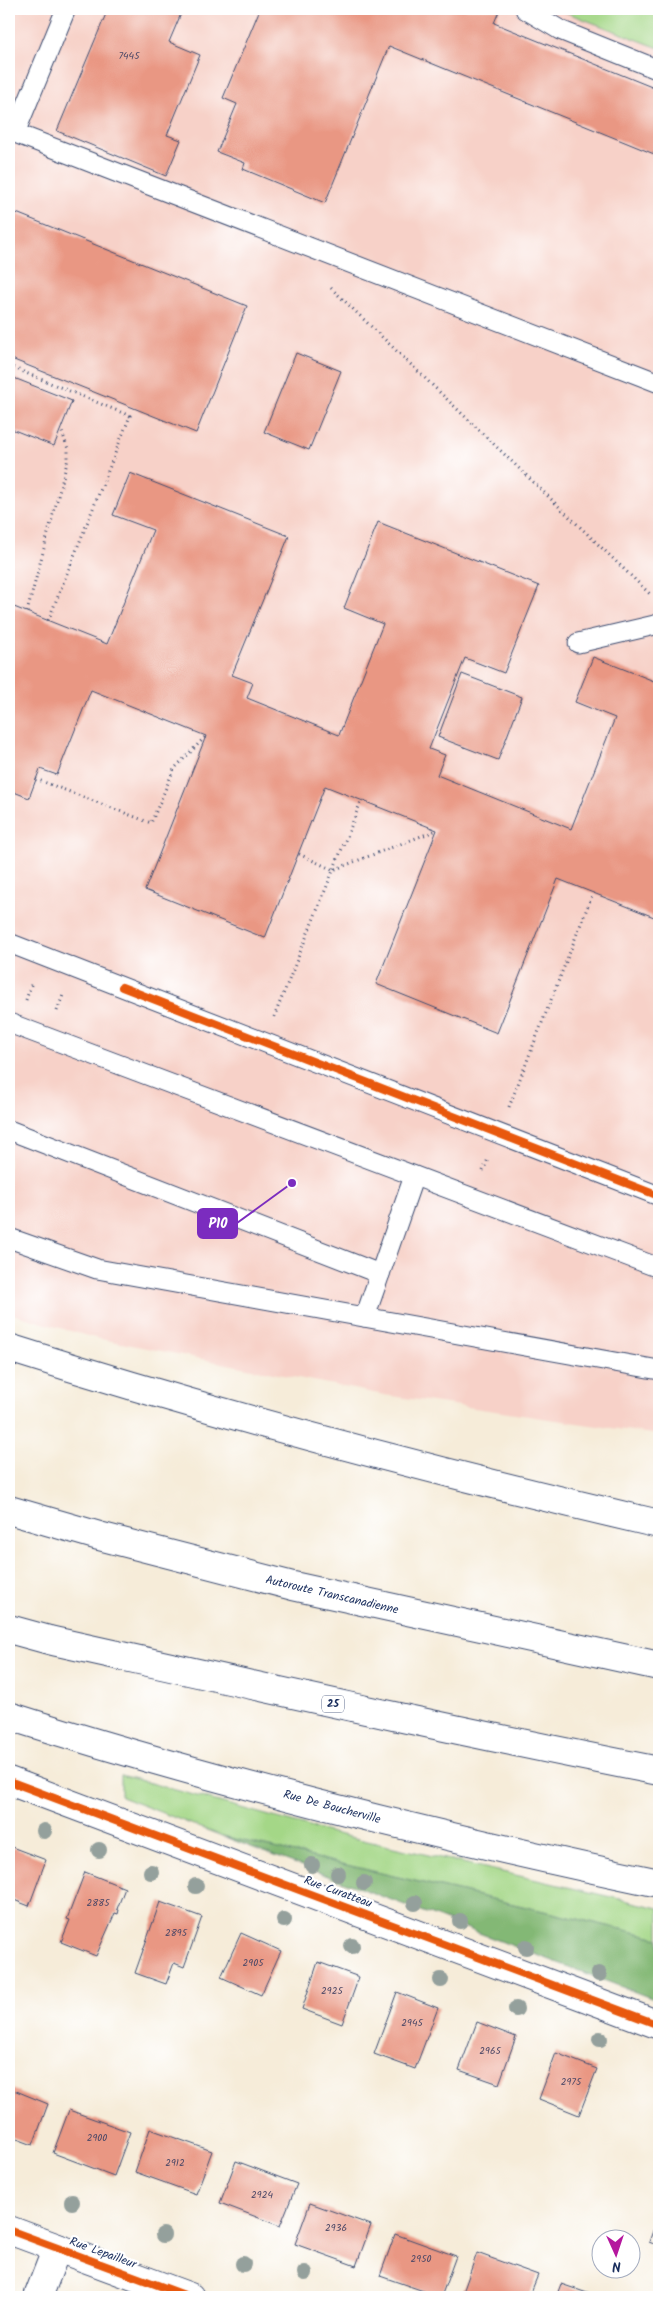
<svg xmlns="http://www.w3.org/2000/svg" width="668" height="2306" viewBox="0 0 668 2306" font-family="Kalam,sans-serif">
	<style>
		.built { fill: #f7d1c8 }
		.green { fill: #a4d787; stroke: #608372 }
		.forest { fill: #83b874; stroke: #4f7469 }
		.building { fill: #e99783 }
		.lines { fill: none; stroke-linecap: round; stroke-linejoin: round }
		.service-casing { stroke: #3c4b70; stroke-width: 21 }
		.minor-casing { stroke: #3c4b70; stroke-width: 30 }
		.secondary-casing { stroke: #3c4b70; stroke-width: 30 }
		.motorway-casing { stroke: #3c4b70; stroke-width: 30 }
		.path { stroke: #3c4b70; stroke-width: 3; stroke-dasharray: 1 4; stroke-linecap: butt }
		.service { stroke: #fff; stroke-width: 19 }
		.minor { stroke: #fff; stroke-width: 28 }
		.secondary { stroke: #fff; stroke-width: 28 }
		.motorway { stroke: #fff; stroke-width: 28 }
		.cycleway-casing { stroke: #fff; stroke-width: 11 }
		.cycleway { stroke: #e8590c; stroke-width: 8 }
		.tree { fill: #94a09c }
		.labels { text-anchor: middle; dominant-baseline: central; stroke-width: 4.5; stroke-linejoin: round; paint-order: stroke }
		.number-label { font-size: 10px; fill: #4e4967 }
		.shield { fill: #fff; stroke: #5f6d8e; stroke-width: 1 }
		.shield-label { font-size: 11px; font-weight: bold; fill: #1b2f5e }
		.street-label { font-size: 12px; fill: #1b2f5e; stroke: #fff }
		.leader { fill: none; stroke: #7b2cbf; stroke-width: 2 }
		.callout-dot { fill: #7b2cbf; stroke: #fff; stroke-width: 2 }
		.callout { fill: #7b2cbf; stroke: #7b2cbf; stroke-width: 2 }
		.callout-label { font-size: 14px; text-anchor: middle; font-weight: bold; fill: #fff }
	</style>
	<rect width="100%" height="100%" fill="#fff"/>
	<filter id="ink" filterUnits="userSpaceOnUse"><feTurbulence type="fractalNoise" baseFrequency=".02" numOctaves="2"/><feDisplacementMap in="SourceGraphic" scale="10" xChannelSelector="R" yChannelSelector="G"/><feConvolveMatrix kernelMatrix="1 2 1 2 8 2 1 2 1" color-interpolation-filters="sRGB"/></filter>
	<filter id="wash" filterUnits="userSpaceOnUse"><feTurbulence type="fractalNoise" baseFrequency=".0096" numOctaves="4" result="noise"/><feDisplacementMap in="SourceGraphic" scale="20" xChannelSelector="R" yChannelSelector="G"/><feGaussianBlur stdDeviation="1.12" result="paint"/><feColorMatrix in="noise" values="0 0 0 0 0 0 0 0 0 0 0 0 0 0 0 0 0 1.4 0 .05"/><feComposite in="paint" operator="in"/></filter>
	<g filter="url(#wash)">
		<rect width="100%" height="100%" fill="#f6ecd9"/>
		<path class="built" d="M9 9H659V1435L384 1395 91 1337 9 1313Z"/>
		<g class="green">
			<path d="M557 9H659V48Z"/>
			<path d="M121 1775 328 1832 659 1908V1938L222 1836 121 1797Z"/>
		</g>
		<path class="forest" d="M222 1836 659 1938V2001Z"/>
		<g id="blocks">
			<g class="building">
				<path d="M108 9H183L169 42 200 55 167 135 181 140 166 176 57 131Z"/>
				<path d="M260 9H500L494 23 659 90V156L389 46 325 203 243 169 245 163 217 152 237 104 223 98Z"/>
				<path d="M9 210 247 306 196 433 9 358Z"/>
				<path d="M296 353 341 371 309 450 264 432Z"/>
				<path d="M9 376 72 401 54 446 9 428Z"/>
				<path d="M130 473 289 536 232 675 253 683 247 698 339 735 383 624 344 608 378 522 539 586 504 673 465 658 429 749 445 755 437 775 571 829 615 718 575 702 593 657 659 683V919L558 879 497 1033 376 984 437 830 325 786 265 938 145 890 206 736 91 690 57 775 40 769 29 798 9 790V605L107 644 153 530 113 515Z"/>
				<path d="M462 674 522 697 498 760 438 737Z"/>
				<path d="M9 1846 46 1860 29 1906 9 1898Z"/>
				<path d="M85 1872 125 1888 117 1909 119 1910 118 1914 115 1913 96 1956 61 1942 70 1920 67 1919Z"/>
				<path d="M160 1902 202 1917 184 1967 174 1963 166 1984 135 1973Z"/>
				<path d="M241 1933 281 1951 261 1995 221 1977Z"/>
				<path d="M318 1962 359 1977 342 2024 302 2009Z"/>
				<path d="M397 1992 438 2008 415 2069 374 2054Z"/>
				<path d="M477 2022 516 2037 499 2084 459 2070Z"/>
				<path d="M556 2053 597 2069 579 2115 539 2099Z"/>
				<path d="M9 2088 48 2104 33 2145 9 2136Z"/>
				<path d="M69 2110 130 2132 114 2176 53 2153Z"/>
				<path d="M150 2129 212 2151 196 2194 135 2172Z"/>
				<path d="M236 2161 297 2184 280 2226 220 2203Z"/>
				<path d="M310 2203 371 2225 356 2266 295 2244Z"/>
				<path d="M659 2214V2246L649 2242Z"/>
				<path d="M395 2234 456 2256 441 2297 380 2276Z"/>
				<path d="M477 2253 538 2275 529 2297H468L462 2295Z"/>
				<path d="M561 2284 599 2297H556Z"/>
			</g>
		</g>
	</g>
	<g filter="url(#ink)">
		<use href="#blocks" fill-opacity="0" stroke="#3c4b70" stroke-width="1"/>
		<g class="lines">
			<defs>
				<g id="service">
					<path d="M66 9 15 133 659 383"/>
					<path d="M525 9 560 30 659 70"/>
					<path d="M578 643 659 624"/>
					<path d="M9 943 659 1196"/>
					<path d="M9 1023 659 1268"/>
					<path d="M9 1130 380 1274"/>
					<path d="M9 1238 97 1269 659 1370"/>
					<path d="M365 1317 414 1176"/>
				</g>
				<g id="minor">
					<path d="M9 1781 659 2025"/>
					<path d="M9 2230 190 2297"/>
					<path d="M38 2297 57 2248"/>
				</g>
				<g id="secondary">
					<path d="M9 1348C223 1416 440 1473 659 1524"/>
					<path d="M9 1716C222 1784 440 1837 659 1883"/>
				</g>
				<g id="motorway">
					<path d="M9 1510 99 1536 293 1586 659 1666"/>
					<path d="M9 1629 49 1640C252 1685 455 1731 659 1771"/>
				</g>
			</defs>
			<use href="#service" class="service-casing"/>
			<use href="#minor" class="minor-casing"/>
			<use href="#secondary" class="secondary-casing"/>
			<use href="#motorway" class="motorway-casing"/>
			<g class="path">
				<path d="M331 288 652 596"/>
				<path d="M9 366 130 416 48 621"/>
				<path d="M27 612 68 459V449L61 429"/>
				<path d="M36 779 151 823 174 769 206 736"/>
				<path d="M299 854 333 870 437 830"/>
				<path d="M26 1000 32 982"/>
				<path d="M57 1011 63 995"/>
				<path d="M274 1017 362 799"/>
				<path d="M509 1107 593 893"/>
				<path d="M483 1171 488 1159"/>
			</g>
			<use href="#service" class="service"/>
			<use href="#minor" class="minor"/>
			<use href="#secondary" class="secondary"/>
			<use href="#motorway" class="motorway"/>
			<defs>
				<g id="cycleway">
					<path d="M122 987 659 1196"/>
					<path d="M9 1781 659 2025"/>
					<path d="M9 2230 190 2297"/>
				</g>
			</defs>
			<use href="#cycleway" class="cycleway-casing"/>
			<use href="#cycleway" class="cycleway"/>
		</g>
		<g class="tree">
			<circle cx="44" cy="1831" r="8"/>
			<circle cx="99" cy="1850" r="8"/>
			<circle cx="312" cy="1865" r="8"/>
			<circle cx="151" cy="1872" r="8"/>
			<circle cx="338" cy="1874" r="8"/>
			<circle cx="364" cy="1883" r="8"/>
			<circle cx="196" cy="1886" r="8"/>
			<circle cx="415" cy="1903" r="8"/>
			<circle cx="284" cy="1920" r="8"/>
			<circle cx="460" cy="1921" r="8"/>
			<circle cx="352" cy="1946" r="8"/>
			<circle cx="526" cy="1947" r="8"/>
			<circle cx="599" cy="1974" r="8"/>
			<circle cx="441" cy="1980" r="8"/>
			<circle cx="516" cy="2009" r="8"/>
			<circle cx="600" cy="2039" r="8"/>
			<circle cx="72" cy="2202" r="8"/>
			<circle cx="163" cy="2235" r="8"/>
			<circle cx="243" cy="2264" r="8"/>
			<circle cx="305" cy="2273" r="8"/>
		</g>
	</g>
	<g class="labels">
		<g class="number-label">
			<text x="129" y="56">7445</text>
			<text x="98" y="1903">2885</text>
			<text x="176" y="1933">2895</text>
			<text x="253" y="1963">2905</text>
			<text x="332" y="1991">2925</text>
			<text x="412" y="2023">2945</text>
			<text x="490" y="2051">2965</text>
			<text x="571" y="2082">2975</text>
			<text x="97" y="2138">2900</text>
			<text x="175" y="2163">2912</text>
			<text x="262" y="2195">2924</text>
			<text x="336" y="2228">2936</text>
			<text x="421" y="2259">2950</text>
		</g>
		<rect class="shield" x="322" y="1695.5" width="22" height="17" rx="4"/>
		<g class="shield-label">
			<text x="333" y="1704">25</text>
		</g>
		<g class="street-label">
			<text transform="translate(332 1595) rotate(13)">Autoroute Transcanadienne</text>
			<text transform="translate(332 1807) rotate(15)">Rue De Boucherville</text>
			<text transform="translate(338 1892) rotate(20)">Rue Curatteau</text>
			<text transform="translate(103 2253) rotate(20)">Rue Lepailleur</text>
		</g>
	</g>
	<path class="leader" d="M292 1183L237 1223"/>
	<circle class="callout-dot" cx="292" cy="1183" r="5"/>
	<rect class="callout" x="198" y="1209" width="39" height="29" rx="5"/>
	<g class="callout-label">
		<text x="218" y="1228">P10</text>
	</g>
	<rect width="668" height="2306" fill="none" stroke="#fff" stroke-width="30"/>
	<g transform="translate(616 2254) rotate(177)"><circle r="24" fill="#ffffff" stroke="#a4acbf"/>
	<path d="M0-4L9 19L0 12L-9 19Z" fill="#b5179e"/>
	<text y="-8" font-size="14" font-weight="bold" text-anchor="middle" fill="#1b2f5e">N</text>
	</g>
</svg>
